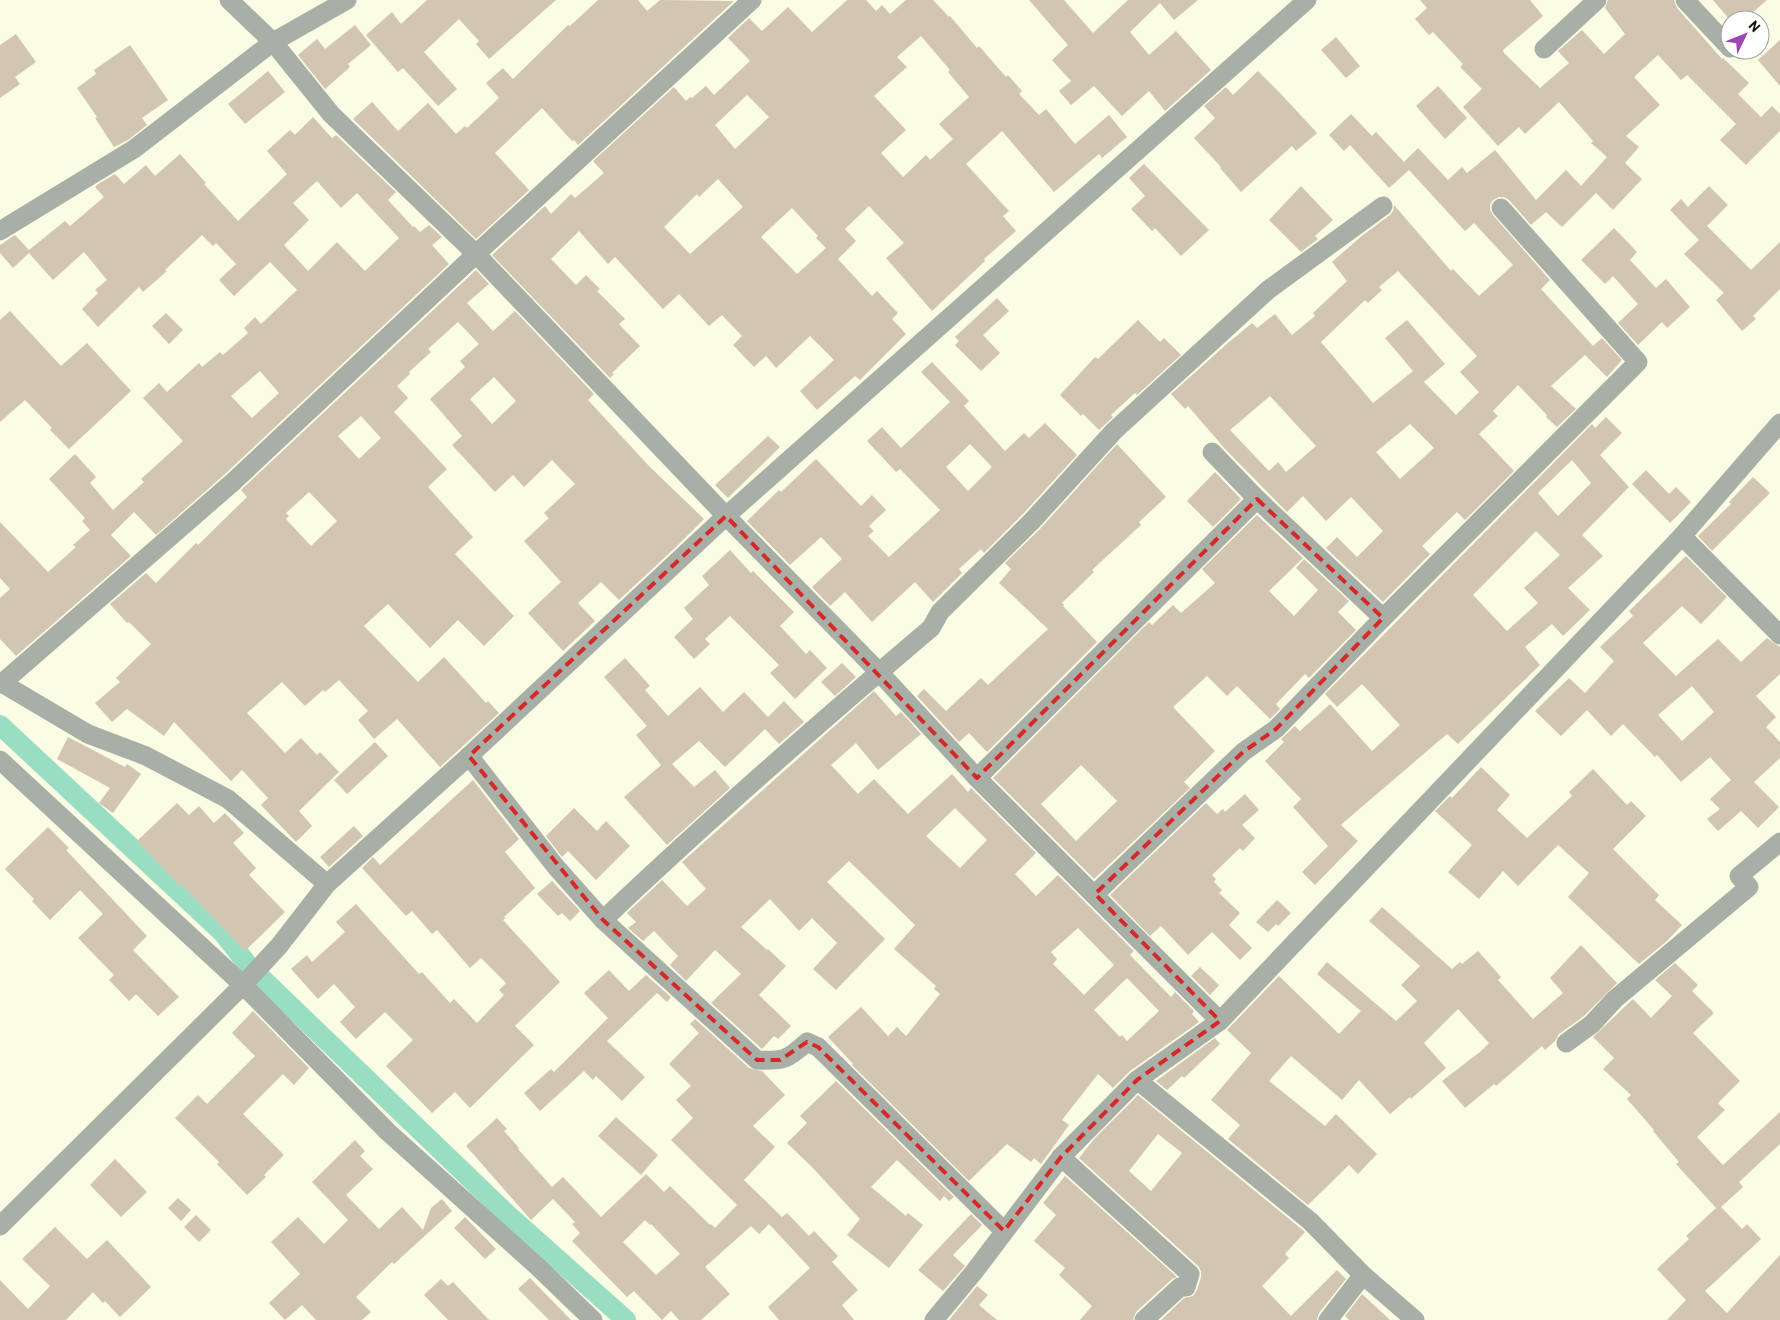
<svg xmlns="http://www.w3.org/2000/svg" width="1780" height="1320" viewBox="0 0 1780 1320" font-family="Barlow,sans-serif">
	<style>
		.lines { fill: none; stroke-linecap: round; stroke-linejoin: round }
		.canal { stroke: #99dec2; stroke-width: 20 }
		.building { fill: #d2c5b1; fill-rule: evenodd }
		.minor { stroke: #a8afa6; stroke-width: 19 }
		.marked { fill: none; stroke: #d62828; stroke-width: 4; stroke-dasharray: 10 6; stroke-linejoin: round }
	</style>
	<rect width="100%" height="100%" fill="#fbfce4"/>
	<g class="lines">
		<path class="canal" d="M0 725 223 933 248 965 508 1215 626 1320"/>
	</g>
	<g class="building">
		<path d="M427 0H556L489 59 476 44 479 41 459 19 424 52 457 89 438 106 403 68 398 72 366 35 392 12 401 24Z"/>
		<path d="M598 0H638L647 11 660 0 734 1 578 145 574 140 572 141 542 108 495 153 529 190 476 239 353 119 372 102 398 131 428 103 456 134 465 126 467 128 499 98 486 83 503 68 513 79 568 25 570 26Z"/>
		<path d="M847 0H866L876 11 882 5 890 14 906 0H933L949 17 950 16 977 48 979 46 1006 77 1008 75 1022 91 1019 94 1039 115 1046 109 1075 144 1109 115 1127 137 1102 158 1099 154 1054 192 1002 131 966 164 1009 211 1003 216 1016 231 984 259 985 261 932 311 886 258 904 243 869 206 845 229 856 241 838 259 872 296 877 291 898 313 892 319 906 334 860 380 855 376 817 410 800 391 834 360 810 336 776 368 766 356 754 367 733 345 742 336 722 315 709 326 679 294 663 309 615 257 608 264 579 231 551 259 576 285 586 275 600 289 597 291 625 319 619 324 640 346 612 373 614 374 610 378 492 255 545 206 551 214 571 194 575 198 604 173 593 161 674 87 686 101 690 97 692 98 706 86 714 95 750 61 728 38 749 18 762 31 788 7 812 32ZM921 36 950 70 948 72 969 97 939 124 953 139 930 160 926 155 903 177 881 153 906 130 874 96 907 67 897 57ZM747 95 769 117 735 149 715 125ZM718 179 743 207 690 254 664 227 697 194 699 197ZM792 208 818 236 816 238 826 248 797 274 761 237Z"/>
		<path d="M1029 0H1064L1093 33 1128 0H1198L1174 20 1160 3 1130 32 1149 55 1176 31 1211 70 1165 111 1149 91 1122 116 1094 86 1071 105 1059 91 1071 81 1052 60 1068 45Z"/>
		<path d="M1420 0H1530L1543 16 1503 50 1504 53 1540 88 1569 63 1558 51 1582 30 1604 54 1625 34 1605 8 1608 0H1674L1677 8 1722 59 1723 58 1749 83 1738 94 1761 117 1772 106 1780 114V131L1746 165 1720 140 1736 124 1687 75 1681 80 1658 55 1634 77 1660 105 1626 136 1639 147 1625 163 1642 179 1613 210 1596 193 1562 227 1546 212 1531 225 1509 200 1504 197H1499L1493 200 1490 205V210L1493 215 1550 280 1541 289 1593 346 1602 338 1622 360 1607 377 1585 355 1551 386 1576 409 1557 427 1546 417 1547 415 1518 385 1493 411 1498 416 1479 434 1514 471 1465 520 1457 512 1422 546 1430 554 1383 602 1326 548 1337 537 1357 557 1383 531 1351 497 1326 521 1303 496 1287 512 1226 450 1188 406 1185 409 1171 394 1229 342 1252 323 1257 328 1275 314 1292 335 1315 316 1313 313 1347 281 1332 262 1363 235 1390 215 1393 211 1394 205 1451 271 1453 269 1479 296 1513 265 1474 223 1465 231 1409 170 1389 188 1350 145 1344 151 1329 135 1351 114 1372 136 1376 132 1404 162 1418 148 1448 180 1462 167 1467 173 1495 150 1536 200 1566 170 1581 186 1607 157 1591 143 1593 141 1559 102 1525 134 1519 127 1498 146 1463 107 1482 89 1460 67 1463 64 1433 32 1429 35 1415 19 1427 8ZM1398 271 1477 356 1460 372 1479 392 1456 415 1424 382 1445 364 1407 320 1385 338 1413 371 1373 403 1321 342 1365 300 1368 303 1382 290 1379 287ZM1270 396 1316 446 1286 472 1278 462 1269 471 1230 430ZM1410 424 1434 448 1400 479 1376 452Z"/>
		<path d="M1713 0H1767L1744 20H1730Z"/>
		<path d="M355 25 371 45 348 64 350 67 325 89 298 55 317 39 325 49Z"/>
		<path d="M16 34 36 62 15 77 20 84 0 98V45Z"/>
		<path d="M1336 37 1360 66 1346 78 1321 50Z"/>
		<path d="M1780 40V86L1758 60Z"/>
		<path d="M130 45 168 100 142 118 147 125 128 140 114 147 95 118 97 117 77 88 96 74 94 70Z"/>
		<path d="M268 71 285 92 245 124 228 104Z"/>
		<path d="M1258 71 1281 94 1317 133 1296 151 1292 146 1241 192 1220 168 1221 167 1194 138 1215 118 1204 106 1226 87 1233 95Z"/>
		<path d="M1438 86 1467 118 1445 139 1416 106Z"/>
		<path d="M313 117 332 138 336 135 396 192 388 200 413 227 414 226 420 232 429 225 442 237 432 245 449 264 225 474 156 535 134 512 111 535 131 556 16 656 0 639V598L10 589 0 578V522L48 572 76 547 73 545 90 530 82 521 85 518 49 479 75 454 96 477 90 483 113 510 144 482 141 479 183 441 143 398 159 383 167 392 199 363 202 367 220 352 223 355 248 333 244 328 255 317 261 324 297 290 270 262 234 296 219 280 236 264 216 243 213 246 202 235 165 270 167 271 143 292 139 287 98 327 82 309 98 293 95 290 107 280 84 252 53 280 29 253 13 268 0 253V245L15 235 29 250 65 221 70 226 104 197 95 187 98 184 115 174 124 184 146 165 155 176 180 154 206 183 204 184 238 221 287 174 267 151 290 130 295 135ZM317 181 341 208 357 193 399 238 365 271 337 242 308 271 284 245 309 220 293 203ZM260 371 279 393 252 418 231 396Z"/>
		<path d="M1144 164 1209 230 1181 256 1155 228 1152 231 1131 209 1145 196 1129 178Z"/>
		<path d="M1301 186 1333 220 1315 236 1318 239 1301 252 1269 220Z"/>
		<path d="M1709 186 1728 205 1707 226 1751 270 1780 242V289L1753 316 1756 319 1742 331 1716 300 1724 293 1684 254 1699 240 1670 210 1681 199 1688 207Z"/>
		<path d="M1614 228 1637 252 1630 260 1656 288 1666 279 1690 307 1667 328 1662 322 1638 345 1618 323 1638 304 1613 276 1605 284 1581 260Z"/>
		<path d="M476 270 489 284 467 303 493 331 515 311 594 394 588 400 649 466 704 519 677 546 619 600 601 582 578 603 595 621 563 651 528 613 561 582 524 541 549 518 544 513 575 484 552 460 524 487 513 475 495 492 452 445 462 436 430 399 465 367 460 361 479 344 458 322 428 349 431 352 409 372 410 374 397 386 408 398 394 412 447 469 428 487 473 537 455 554 514 616 484 646 458 620 430 648 388 604 364 626 418 682 444 657 486 703 488 701 499 713 440 767 397 719 374 739 358 720 368 711 339 680 325 692 323 690 305 706 282 682 247 713 285 753 301 738 317 755 320 752 339 772 299 811 312 826 296 842 261 805 268 798 242 770 231 781 174 722 164 736 127 709 112 722 95 703 120 682 116 678 151 644 129 622 127 623 110 604 146 573 156 583 196 543 198 545 247 497 241 490ZM494 377 516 401 492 424 470 399ZM361 416 381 438 359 459 338 436ZM309 492 337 521 311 546 286 519 289 516 286 513Z"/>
		<path d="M997 298 1009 311 983 335 1000 353 981 371 955 345 959 341 955 337Z"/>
		<path d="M10 311 61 366 87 343 131 391 69 449 50 430 52 428 25 400 0 422V320Z"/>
		<path d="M166 313 183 330 169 344 152 326Z"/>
		<path d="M1138 320 1160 342 1164 338 1181 355 1137 395 1135 393 1111 415 1113 417 1099 430 1083 414 1081 416 1060 395 1095 357 1098 359Z"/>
		<path d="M932 362 969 401 964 406 1005 451 1024 433 1029 438 1045 423 1077 455 1024 513 984 553 981 549 959 569 962 573 933 602 915 582 872 622 845 592 830 606 812 587 842 559 821 537 790 565 747 521 779 490 781 492 816 459 861 506 872 495 886 510 869 526 874 531 868 536 889 557 940 510 900 469 896 472 867 441 882 427 901 448 950 402 921 372ZM970 444 992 467 968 491 946 467Z"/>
		<path d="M1606 417 1622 433 1600 455 1629 487 1582 535 1603 556 1568 588 1590 610 1563 636 1552 624 1525 647 1540 665 1458 744 1447 734 1343 823 1341 825 1358 841 1315 885 1302 872 1328 846 1293 807 1301 799 1265 761 1284 742 1281 739 1295 726 1300 731 1330 704 1372 751 1400 725 1362 684 1337 707 1325 694 1592 424 1595 428ZM1572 460 1591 483 1558 516 1538 493ZM1536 531 1560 555 1524 588 1538 603 1507 631 1473 595Z"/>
		<path d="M768 436 780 447 728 498 715 485Z"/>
		<path d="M1117 444 1166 497 1139 522 1141 525 1092 570 1094 572 1062 603 1064 605 1063 606 1097 642 987 752 969 733 959 742 917 696 924 689 946 711 981 678 988 685 1048 629 999 583 1011 569 1005 563 1040 529Z"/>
		<path d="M1646 470 1669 494 1676 487 1691 502 1670 523 1632 484Z"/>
		<path d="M1215 472 1241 499 1213 527 1187 501Z"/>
		<path d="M1753 477 1770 493 1712 551 1698 536 1731 504 1729 502Z"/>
		<path d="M1257 515 1303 558 1269 591 1294 616 1318 590 1296 568 1304 559 1349 601 1338 612 1356 630 1309 678 1305 674 1276 704 1280 709 1270 719 1237 686 1227 696 1207 676 1173 707 1215 751 1184 782 1190 788 1094 879 993 778 1149 622 1152 625 1173 605 1181 613 1215 583 1202 569ZM1081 765 1117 801 1076 841 1041 804Z"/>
		<path d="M730 550 751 573 753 571 794 612 780 626 806 654 810 650 827 668 795 699 770 673 779 665 730 616 705 639 710 644 694 659 674 637 693 619 684 608 709 585 702 576Z"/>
		<path d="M1686 556 1727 597 1701 624 1682 606 1643 643 1676 676 1718 639 1741 662 1767 638 1780 647V674L1756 696 1776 717 1766 727 1780 742V758L1754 782 1779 807 1758 828 1741 811 1718 831 1707 819 1720 809 1710 799 1731 780 1710 757 1681 782 1657 755 1655 757 1623 724 1611 736 1587 710 1561 736 1535 711 1569 678 1585 693 1614 661 1600 647 1633 616 1629 611ZM1692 686 1714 712 1682 741 1658 715Z"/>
		<path d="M625 658 650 686 645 690 668 716 700 687 723 712 744 692 768 717 784 701 804 722 779 744 765 729 725 767 699 741 672 764 694 787 715 770 730 788 667 845 624 797 661 765 636 735 647 726 604 677Z"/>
		<path d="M842 663 856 677 835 696 821 682Z"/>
		<path d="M874 691 896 716 901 712 921 734 878 770 856 743 831 765 858 794 874 779 908 814 952 774 968 792 971 788 1036 853 1015 874 1036 896 1058 875 1134 951 1130 955 1171 997 1175 992 1194 1011 1192 1014 1199 1022 1130 1071 1113 1088 1098 1074 1062 1120 1069 1125 1041 1164 1034 1158 1031 1162 1007 1144 969 1181 852 1065 853 1064 828 1037 861 1007 888 1036 897 1027 906 1036 940 994 934 989 936 986 894 949 915 925 849 861 827 882 885 939 836 990 813 969 837 943 812 918 799 931 770 899 741 927 767 950 768 949 786 966 759 995 791 1026 778 1039 774 1036 762 1049 711 1003 741 974 715 950 686 981 670 965 678 956 654 931 643 941 628 928 636 922 627 913 662 880 687 906 706 889 682 862ZM955 808 987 840 960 868 926 836ZM1078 928 1114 965 1084 995 1053 964 1057 959 1051 952ZM1127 978 1159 1011 1127 1041 1122 1035 1120 1037 1094 1010Z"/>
		<path d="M68 737 125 767 127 764 141 774 113 813 99 803 110 788 57 759Z"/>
		<path d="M375 742 388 756 347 794 334 780Z"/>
		<path d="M1481 767 1510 795 1497 810 1527 838 1572 796 1569 792 1593 769 1627 805 1631 801 1646 816 1613 849 1659 895 1655 900 1682 925 1667 941 1639 964 1568 897 1589 873 1558 845 1518 886 1503 871 1479 899 1448 872 1472 845 1435 811 1450 796 1452 798Z"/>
		<path d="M473 780 519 839 505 852 535 888 504 917 506 918 503 920 560 982 515 1026 534 1045 470 1108 455 1092 432 1113 386 1066 413 1040 385 1012 356 1039 340 1022 355 1007 334 984 318 999 291 969 307 955 312 962 345 932 336 922 356 904 419 974 422 972 450 1003 454 999 477 1023 504 995 499 990 506 983 481 958 470 968 437 930 432 934 412 911 406 916 362 868 373 857 380 865Z"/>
		<path d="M1245 794 1259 810 1242 825 1255 838 1243 851 1240 848 1212 875 1216 879 1214 882 1222 890 1219 893 1240 913 1229 925 1252 948 1240 960 1212 932 1188 955 1161 926 1150 936 1110 895 1206 803 1217 814 1223 809 1225 812Z"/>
		<path d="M177 803 189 815 199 806 214 823 225 813 244 833 233 843 256 868 249 875 285 912 245 951 181 884 180 886 137 841Z"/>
		<path d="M574 808 597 831 606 821 630 846 596 880 568 851 562 857 546 836Z"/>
		<path d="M354 826 363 836 329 867 320 857Z"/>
		<path d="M48 827 69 848 66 850 147 936 133 950 179 997 158 1016 136 994 129 1001 109 980 114 975 78 938 103 914 80 890 50 920 32 901 34 899 5 869Z"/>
		<path d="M552 881 580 911 570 921 562 913 558 916 537 894Z"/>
		<path d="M1277 900 1291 913 1278 926 1276 924 1268 932 1256 922Z"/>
		<path d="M1382 907 1452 969 1460 962 1462 964 1478 951 1501 977 1498 980 1533 1019 1563 993 1550 978 1581 945 1617 983 1584 1016 1559 1034 1555 1041 1545 1050 1542 1046 1496 1086 1494 1084 1465 1108 1442 1081 1481 1051 1489 1043 1458 1009 1424 1043 1446 1068 1411 1099 1410 1097 1390 1114 1359 1080 1342 1100 1291 1056 1269 1081 1325 1126 1336 1114 1377 1154 1358 1174 1349 1165 1308 1205 1228 1139 1240 1125 1211 1100 1251 1053 1227 1030 1279 976 1339 1034 1361 1011 1317 974 1327 962 1396 1021 1417 1001 1401 985 1420 966 1369 921Z"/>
		<path d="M1675 963 1698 985 1692 991 1714 1013 1693 1033 1740 1081 1718 1103 1725 1110 1697 1137 1723 1165 1780 1112V1144L1739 1182 1743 1187 1721 1207 1742 1229 1747 1224 1761 1239 1705 1291 1727 1313 1780 1255V1320H1667L1686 1300 1657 1269 1689 1239 1686 1236 1716 1208 1676 1164 1679 1162 1653 1131 1654 1130 1627 1099 1631 1095 1603 1069 1614 1058 1593 1037 1633 999 1651 1018 1672 996 1655 980Z"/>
		<path d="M1200 967 1219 985 1210 995 1191 976Z"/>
		<path d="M609 970 629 991 646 975 671 997 667 1002 657 993 607 1041 645 1077 622 1101 596 1076 593 1080 584 1071 540 1111 524 1093 551 1069 554 1072 608 1018 584 993Z"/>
		<path d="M253 1011 309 1068 294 1085 283 1074 243 1114 284 1155 264 1175 266 1177 247 1195 217 1164 219 1162 175 1118 198 1095 207 1104 255 1056 232 1033Z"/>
		<path d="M695 1019 749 1068 762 1071 785 1095 753 1126 775 1147 744 1180 782 1217 787 1213 809 1236 814 1231 838 1256 832 1262 858 1290 842 1305 854 1320H779L768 1307 810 1268 769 1224 759 1234 751 1226 705 1267 730 1294 701 1320H679L671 1311 662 1320 634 1291 627 1297 572 1241 580 1233 572 1224 575 1222 553 1199 531 1220 466 1146 497 1118 507 1129 504 1131 519 1148 518 1149 552 1187 563 1177 601 1217 646 1174 664 1192 670 1186 710 1225 711 1224 715 1228 737 1205 671 1140 693 1118 676 1100 691 1086 669 1064 699 1033 690 1024ZM645 1220 650 1225 651 1224 680 1254 656 1275 623 1242Z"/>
		<path d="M1215 1038 1220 1044 1184 1078 1182 1076 1167 1090 1156 1081Z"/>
		<path d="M836 1081 954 1197 949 1201 944 1196 940 1201 897 1160 871 1187 906 1216 908 1213 923 1225 889 1268 847 1235 860 1219 812 1167 787 1143 807 1123 800 1116Z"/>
		<path d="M1138 1095 1305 1232 1285 1254 1289 1258 1262 1286 1291 1316 1337 1270 1346 1279 1319 1313 1317 1320H1161L1184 1298 1193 1296 1197 1290 1201 1277V1271L1198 1266 1079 1158 1095 1138ZM1158 1134 1182 1153 1151 1191 1129 1171Z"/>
		<path d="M616 1117 658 1155 641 1175 598 1136Z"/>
		<path d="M355 1140 365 1151 360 1156 373 1169 346 1195 379 1229 402 1207 423 1230 431 1208 442 1199 452 1211 394 1264 392 1262 356 1297 371 1312 362 1320H316L302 1305 285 1320 269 1303 300 1274 271 1242 298 1217 324 1244 348 1220 312 1182Z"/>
		<path d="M115 1159 147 1192 121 1217 90 1185Z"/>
		<path d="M1065 1176 1177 1277 1172 1279 1136 1312 1133 1320H1080L1092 1306 1059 1275 1065 1268 1034 1241 1056 1215 1043 1203Z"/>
		<path d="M178 1198 191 1210 181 1221 168 1208Z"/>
		<path d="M971 1214 982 1225 953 1255 965 1266 943 1291 918 1270Z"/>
		<path d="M196 1215 211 1230 199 1242 184 1227Z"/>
		<path d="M465 1217 496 1249 485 1259 454 1228Z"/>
		<path d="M55 1227 87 1259 107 1240 151 1287 120 1317 105 1301 103 1303 93 1292 66 1320H0V1280L28 1309 50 1286 22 1259Z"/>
		<path d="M530 1278 571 1320H549L518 1289Z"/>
		<path d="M441 1279 448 1286 453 1282 489 1320H448L424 1295Z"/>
		<path d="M977 1286 988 1295 979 1305 997 1320H949Z"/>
		<path d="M1362 1294 1390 1320H1349L1345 1316Z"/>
	</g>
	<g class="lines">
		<g class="minor">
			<path d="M229 0 273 42 331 114 476 254 726 516 879 672 977 778 1220 1021"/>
			<path d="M1685 0 1730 48"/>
			<path d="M1544 49 1597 0"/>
			<path d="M0 231 134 149 273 42 347 0"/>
			<path d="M1212 452 1257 499 1383 618"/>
			<path d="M1682 536 1780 635"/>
			<path d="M0 682 88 734 146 756 228 799 327 884"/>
			<path d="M1 684 233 482 476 254 752 0"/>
			<path d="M469 756 556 867 603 920 757 1060C784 1061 787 1060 807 1042L818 1047 1004 1231"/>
			<path d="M0 760 243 985 388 1132 538 1267 593 1320"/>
			<path d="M977 778 1257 499"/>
			<path d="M1095 894 1243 752 1276 729 1383 618 1638 362 1501 208"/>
			<path d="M603 920C709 819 819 723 931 628L940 612 1032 521 1114 431 1268 290 1383 206"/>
			<path d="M1566 1043 1592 1024 1615 999 1749 887 1739 876 1780 842"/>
			<path d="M1137 1080 1310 1221 1363 1275 1415 1320"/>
			<path d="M1061 1157 1190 1274 1186 1287H1180L1144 1320"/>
			<path d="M0 1226 243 985 279 946 327 884 469 756 726 516 1307 0"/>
			<path d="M934 1320 974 1272 1061 1157 1137 1080 1220 1021 1682 536 1780 423"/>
			<path d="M1328 1320 1363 1275"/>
		</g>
	</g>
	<path class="marked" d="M1257 499 1383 618 1276 729 1243 752 1095 894 1220 1021 1137 1080 1061 1157 1004 1231 818 1047 807 1042 780 1060H757L603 920 469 756 726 516 977 778Z"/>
	<g transform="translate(1745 35) rotate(47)"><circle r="24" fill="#ffffff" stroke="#a0a09d"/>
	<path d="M0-4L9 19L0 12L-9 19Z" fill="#9d45b0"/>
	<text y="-8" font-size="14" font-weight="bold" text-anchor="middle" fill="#111109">N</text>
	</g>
</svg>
